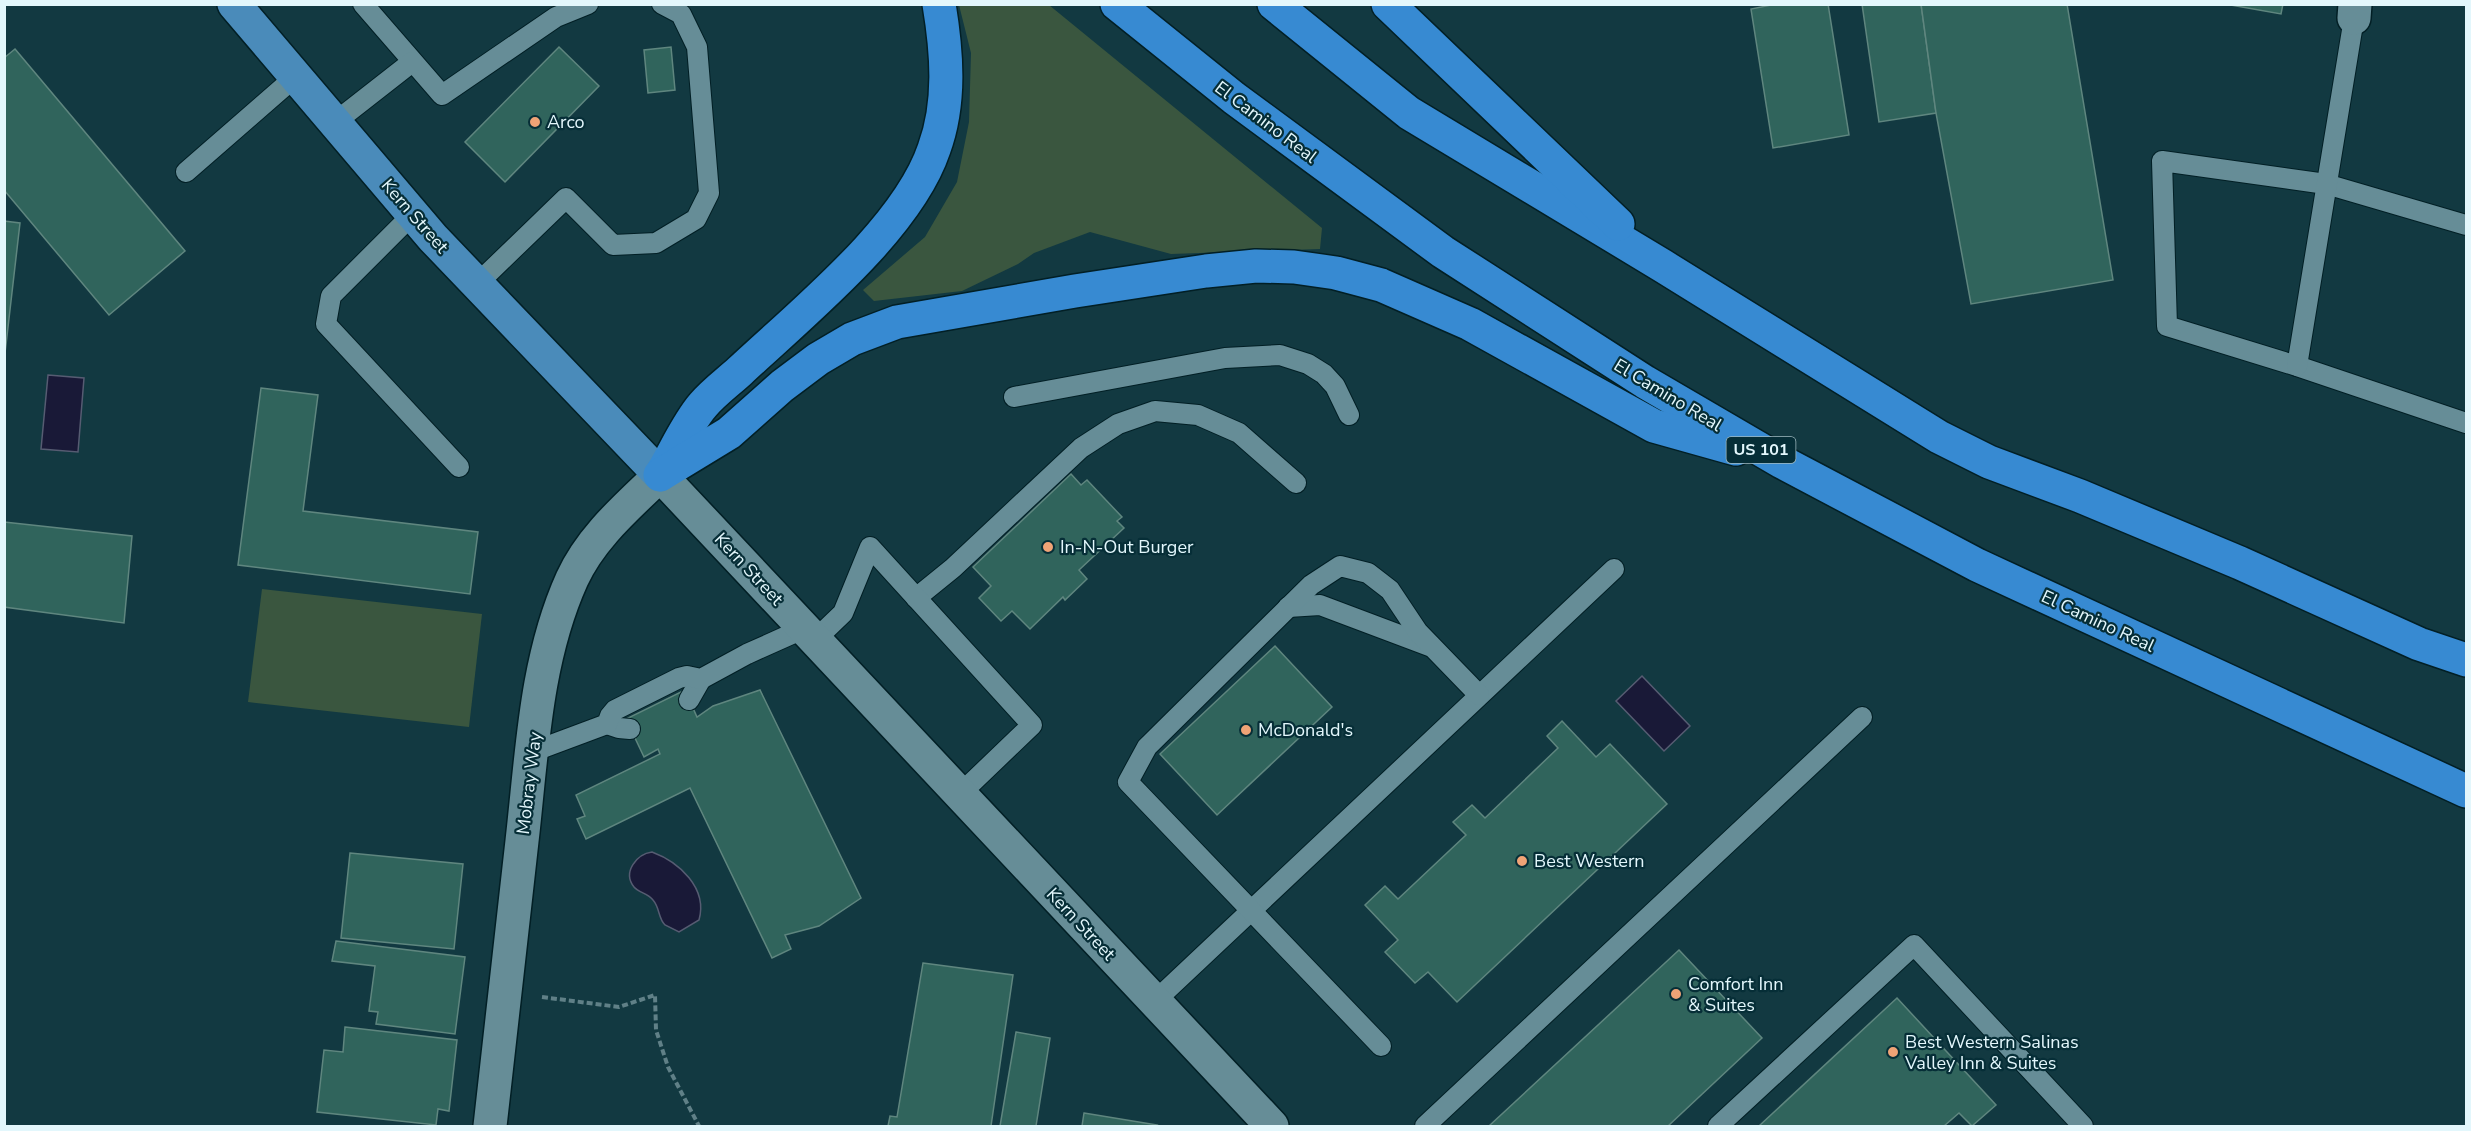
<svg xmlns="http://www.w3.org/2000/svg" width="2471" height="1131" viewBox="0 0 2471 1131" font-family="'Nunito Sans',sans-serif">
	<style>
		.green { fill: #3a563f }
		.water { fill: #191937; stroke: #565c72; stroke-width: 1.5 }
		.building { fill: #30645c; stroke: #5f867f; stroke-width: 1.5 }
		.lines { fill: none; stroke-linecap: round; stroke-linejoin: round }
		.lane-casing { stroke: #021f25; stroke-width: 22 }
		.street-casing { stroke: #021f25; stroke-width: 36 }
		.primary-casing { stroke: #021f25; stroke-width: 36 }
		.highway-casing { stroke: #021f25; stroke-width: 36 }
		.path { stroke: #608087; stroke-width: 4; stroke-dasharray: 6 3; stroke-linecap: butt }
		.lane { stroke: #668d97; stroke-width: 20 }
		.street { stroke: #668d97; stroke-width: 33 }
		.primary { stroke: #4a8bba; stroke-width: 33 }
		.highway { stroke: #378ad2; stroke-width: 33 }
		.poi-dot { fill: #efa376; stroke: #062e37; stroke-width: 2 }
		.labels { text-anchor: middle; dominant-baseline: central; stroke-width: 4.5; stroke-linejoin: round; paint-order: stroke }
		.shield { fill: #062e37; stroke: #a1bbc1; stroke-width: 1.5 }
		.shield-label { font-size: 16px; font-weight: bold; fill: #e3f7fc }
		.poi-label { font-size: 18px; fill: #e3f7fc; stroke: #062e37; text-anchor: start }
		.street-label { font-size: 18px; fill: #e3f7fc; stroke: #062e37 }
	</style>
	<rect width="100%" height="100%" fill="#123941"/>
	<g class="green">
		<path d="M959 5H1049L1322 228 1320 249 1171 254 1090 232 1034 253 1018 264 962 291 874 301 863 290 925 237 957 182 969 122 971 53Z"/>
		<path d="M262 589 482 614 469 727 248 702Z"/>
	</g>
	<g class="water">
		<path d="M48 375 84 378 78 452 41 449Z"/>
		<path d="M1642 676 1690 726 1664 751 1616 701Z"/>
		<path d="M652 852C679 862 708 888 699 920L679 932 665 925C658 918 660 908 653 900 648 893 639 893 634 887 622 872 637 854 652 852Z"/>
	</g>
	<g class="building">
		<path d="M1776 4H1828L1849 135 1773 148 1751 9Z"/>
		<path d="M1862 4H1921L1936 113 1879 122Z"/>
		<path d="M1921 4H2067L2113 280 1971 304 1936 113Z"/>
		<path d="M2225 4H2283L2281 14Z"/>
		<path d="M559 47 599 86 505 182 465 142Z"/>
		<path d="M671 47 675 90 648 93 644 50Z"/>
		<path d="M15 49 185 251 109 315 4 190V58Z"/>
		<path d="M4 221 20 223 4 362Z"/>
		<path d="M261 388 318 395 303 511 478 532 470 594 238 565Z"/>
		<path d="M1071 474 1081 485 1087 480 1122 517 1117 521 1124 528 1079 570 1087 579 1065 600 1063 597 1030 629 1012 611 1001 621 979 598 991 586 973 567Z"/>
		<path d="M4 522 132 536 124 623 4 607Z"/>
		<path d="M1275 646 1332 707 1217 815 1160 754Z"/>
		<path d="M685 690 697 717 713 706 760 690 861 898 819 926 785 935 791 949 772 958 690 788 586 839 577 819 585 816 576 795 660 754 658 749 644 757 626 719Z"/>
		<path d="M1562 721 1596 757 1610 744 1667 804 1457 1002 1428 972 1415 983 1385 952 1398 940 1365 905 1385 886 1398 899 1466 835 1453 822 1472 805 1485 818 1558 748 1547 736Z"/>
		<path d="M350 853 463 864 454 949 341 938Z"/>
		<path d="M336 941 465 957 455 1034 376 1024 378 1012 369 1011 375 966 332 961Z"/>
		<path d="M1679 950 1762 1038 1668 1126H1489Z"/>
		<path d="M923 963 1013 975 991 1126H888L890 1116 897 1117Z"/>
		<path d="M1897 998 1996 1105 1972 1126 1959 1113 1944 1126H1759Z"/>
		<path d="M345 1027 457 1040 449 1111 438 1109 436 1125 317 1112 324 1050 343 1052Z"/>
		<path d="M1016 1032 1050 1038 1036 1126H1000Z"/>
		<path d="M1084 1113 1157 1125 1156 1126H1082Z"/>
	</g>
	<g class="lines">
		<defs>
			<g id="lane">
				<path d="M363 4 442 95 556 17 588 4"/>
				<path d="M334 123 412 62"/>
				<path d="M186 172 295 77"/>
				<path d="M413 214 331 296 326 324 459 467"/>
				<path d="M2466 225 2326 184 2162 161 2167 326 2297 366 2466 423"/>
				<path d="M477 284 566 198 613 245 656 243 696 219 709 193 697 47 681 14 662 4"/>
				<path d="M2297 366 2354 18"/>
				<path d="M1014 397 1225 358 1280 355 1308 364 1324 374 1335 386 1349 415"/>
				<path d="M916 598 953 568 1081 448 1118 424 1155 411 1198 415 1239 433 1296 483"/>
				<path d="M1288 607 1320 605 1429 646"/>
				<path d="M816 639 843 613 870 547 1032 725 959 795"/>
				<path d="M689 700 701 679"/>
				<path d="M607 724 619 728 630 729"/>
				<path d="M532 752 607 724 610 716 615 710 679 678 687 676 701 679 747 654 805 628"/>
				<path d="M1154 1002 1614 569"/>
				<path d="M1381 1046 1128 782 1147 747 1311 585 1340 566 1368 573 1390 590 1418 632 1479 695"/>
				<path d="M1425 1126 1862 717"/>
				<path d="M1718 1126 1914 945 2083 1126"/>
			</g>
			<g id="street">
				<path d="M2354 18 2355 4"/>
				<path d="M490 1126C500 1031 512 936 522 841 532 754 535 661 572 579 591 537 628 506 660 475L1272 1126"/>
			</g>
			<path id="primary" d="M234 4 433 238 660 475"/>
			<g id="highway">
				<path d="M1117 4 1234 98 1443 252 1645 382 1782 462 1977 565 2466 791"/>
				<path d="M1274 4 1409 113 1663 266 1939 437 1989 462 2080 496 2240 563 2419 644 2466 660"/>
				<path d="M1388 4 1618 224"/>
				<path d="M663 471C675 451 688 422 703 405 714 392 728 382 740 371 802 313 907 229 934 149 951 103 947 52 939 4"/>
				<path d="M660 475 729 433 782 386 818 359 852 339 897 322 1075 291 1206 271 1256 266 1294 267 1336 273 1381 285 1470 324 1654 426 1736 449"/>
			</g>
		</defs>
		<use href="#lane" class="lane-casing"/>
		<use href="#street" class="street-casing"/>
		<use href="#primary" class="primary-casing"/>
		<use href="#highway" class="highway-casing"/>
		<path class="path" d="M542 997 619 1007 655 995 656 1030 668 1067 699 1126"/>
		<use href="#lane" class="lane"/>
		<use href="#street" class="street"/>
		<use href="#primary" class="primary"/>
		<use href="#highway" class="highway"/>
	</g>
	<g class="poi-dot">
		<circle cx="535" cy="122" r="6"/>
		<circle cx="1048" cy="547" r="6"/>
		<circle cx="1246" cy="730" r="6"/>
		<circle cx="1522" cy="861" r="6"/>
		<circle cx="1676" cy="994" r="6"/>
		<circle cx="1893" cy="1052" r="6"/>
	</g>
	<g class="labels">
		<rect class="shield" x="1726.5" y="437" width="69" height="26" rx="4.5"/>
		<g class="shield-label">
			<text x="1761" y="450">US 101</text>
		</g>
		<g class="poi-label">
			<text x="547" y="122">Arco</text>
			<text x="1060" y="547">In-N-Out Burger</text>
			<text x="1258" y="730">McDonald's</text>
			<text x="1534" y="861">Best Western</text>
			<text x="1688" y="984">Comfort Inn<tspan x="1688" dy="21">&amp; Suites</tspan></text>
			<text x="1905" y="1042">Best Western Salinas<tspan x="1905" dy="21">Valley Inn &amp; Suites</tspan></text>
		</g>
		<g class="street-label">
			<text transform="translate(1266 122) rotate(37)">El Camino Real</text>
			<text transform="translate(415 216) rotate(49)">Kern Street</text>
			<text transform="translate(1668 395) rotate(31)">El Camino Real</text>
			<text transform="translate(749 569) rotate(47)">Kern Street</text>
			<text transform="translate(2098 621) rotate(25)">El Camino Real</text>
			<text transform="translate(529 783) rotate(-83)">Mobray Way</text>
			<text transform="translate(1081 924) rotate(47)">Kern Street</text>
		</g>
	</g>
	<rect width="2471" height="1131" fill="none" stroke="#e3f7fc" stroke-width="12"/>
</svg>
